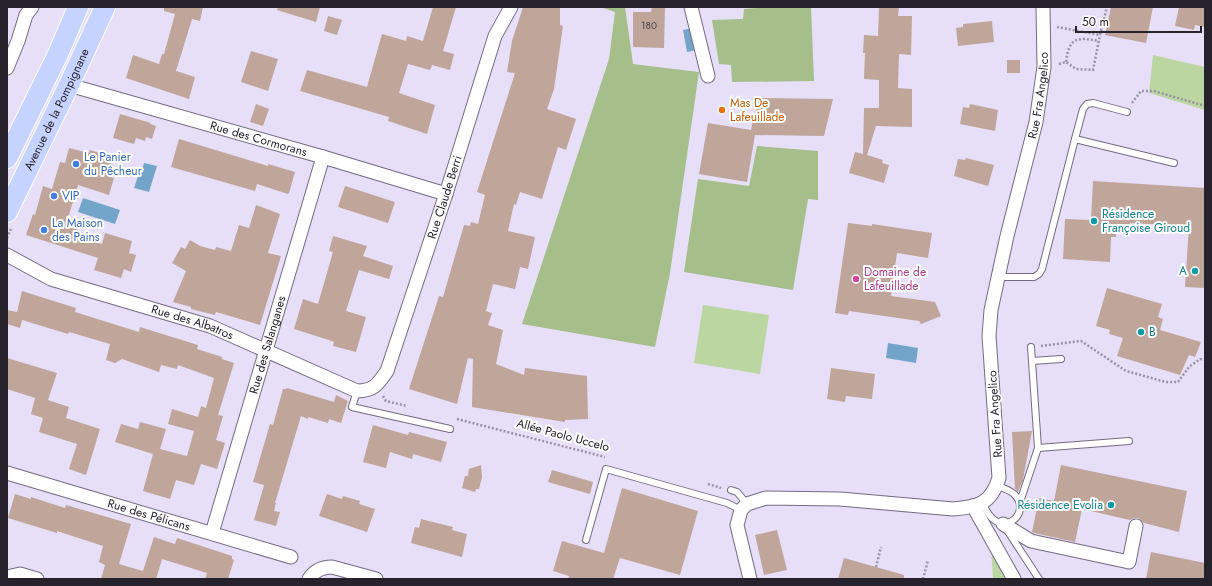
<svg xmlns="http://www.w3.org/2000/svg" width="1212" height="586" viewBox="0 0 1212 586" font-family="Jost,sans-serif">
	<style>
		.green { fill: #bcd6a1 }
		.forest { fill: #a5be8a }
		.water { fill: #73a5cb }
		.building { fill: #bfa59a }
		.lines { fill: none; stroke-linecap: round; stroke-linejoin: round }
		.lane-casing { stroke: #736b81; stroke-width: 8 }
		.street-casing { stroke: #736b81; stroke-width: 15 }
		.primary-casing { stroke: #fff; stroke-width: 22 }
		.path { stroke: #9892a4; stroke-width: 2.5; stroke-dasharray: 2 2; stroke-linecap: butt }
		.lane { stroke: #fff; stroke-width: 6 }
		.street { stroke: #fff; stroke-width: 13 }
		.primary { stroke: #c5d3fe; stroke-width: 20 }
		.food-dot { fill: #e8710a; stroke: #fff; stroke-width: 1.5 }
		.shop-dot { fill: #3f7fe0; stroke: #fff; stroke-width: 1.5 }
		.culture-dot { fill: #0f9aa8; stroke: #fff; stroke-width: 1.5 }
		.hotel-dot { fill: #d1479c; stroke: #fff; stroke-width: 1.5 }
		.labels { text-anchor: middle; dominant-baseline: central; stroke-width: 4; stroke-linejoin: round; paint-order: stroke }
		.number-label { font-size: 10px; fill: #4c4348 }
		.street-label { font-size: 12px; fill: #25222c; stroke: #fff }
		.food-label { font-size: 12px; fill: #c56008; stroke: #fff; text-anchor: start }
		.shop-label { font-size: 12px; fill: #366cbe; stroke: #fff; text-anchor: start }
		.culture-label { font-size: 12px; fill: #0d838f; stroke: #fff; text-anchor: start }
		.hotel-label { font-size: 12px; fill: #b23c85; stroke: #fff; text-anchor: start }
	</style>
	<rect width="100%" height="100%" fill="#e7dff8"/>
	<g class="green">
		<path d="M1153 55 1205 67V110L1149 93Z"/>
		<path d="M703 305 769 315 760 374 694 363Z"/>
		<path d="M991 548 1017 573 1021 579H993Z"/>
	</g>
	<g class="forest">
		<path d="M600 7H625L633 64 699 72 670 273 655 347 522 324 609 59 615 12Z"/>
		<path d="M773 7H811L814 81 732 82 731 65 719 64 712 20 743 19 744 9Z"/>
		<path d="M757 146 818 151V200L808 199 793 290 684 272 698 179 749 186Z"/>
	</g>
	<g class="water">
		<path d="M693 28 697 50 687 52 683 30Z"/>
		<path d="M144 163 157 166 149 192 134 188 138 176H140Z"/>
		<path d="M83 198 120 210 115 224 78 212Z"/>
		<path d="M888 343 918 348 916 363 886 358Z"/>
	</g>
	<g class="building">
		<path d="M164 7H203L200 21 192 19 176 71 195 77 189 99 126 78 133 55 159 64 162 54H164L175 14 164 11Z"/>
		<path d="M278 7H320L316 22 277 10Z"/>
		<path d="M433 7H456L443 51 454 54 450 70 432 65 430 70 408 64 399 93 435 105 427 134 388 121 389 117 300 91 307 70 367 87 382 34 406 41 407 36 423 41Z"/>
		<path d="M523 7H560V25L563 26 554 89 547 109 576 119 566 150 558 147 542 199 520 192 516 205 514 204 508 231 535 237 528 269 520 267 515 289 493 284 486 311 492 313 488 325 503 330 496 364 524 375 525 368 587 376 588 419 565 420V422L472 407 473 359 468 358 457 404 409 389 439 296 443 297 464 225 470 226 471 222 478 224 485 195 477 192 515 73 507 72 512 41Z"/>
		<path d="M652 7H665L664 48 633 47V12H651Z"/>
		<path d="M879 7H899L898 16H912L911 55 899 54 898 88 912 89V127L876 126 867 155 883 160 882 163 889 165 884 183 849 173 855 152 863 154 864 108H879V80L864 79 865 53H863L864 35 878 36Z"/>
		<path d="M1111 7H1153L1146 43 1105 35Z"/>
		<path d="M1179 7H1205V27L1195 25 1194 30 1175 26Z"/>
		<path d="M328 16 342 20 337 35 324 31Z"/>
		<path d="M992 21 994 42 958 46 956 28 963 27V24Z"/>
		<path d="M251 51 278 59 268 91 241 82Z"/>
		<rect x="1007" y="60" width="13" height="13"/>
		<path d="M757 98 833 99 824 136 755 135 747 182 699 174 708 123 751 130 753 120H756Z"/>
		<path d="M256 104 269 109 263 126 250 122Z"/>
		<path d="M970 104 998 110 995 131 960 124 963 107 969 108Z"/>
		<path d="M120 114 151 123 150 124 156 126 152 139 146 137 145 141 136 138 134 144 113 138Z"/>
		<path d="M179 139 268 166V164L295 172 289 193 288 194 257 184 255 191 171 167Z"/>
		<path d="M69 148 89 153 90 150 112 157 108 176 114 178 109 195 78 185 68 218 79 222 75 236 102 244 105 233 132 241 129 253 136 255 131 272 124 269 121 278 94 270 98 258 26 235 33 214 35 215 43 186 52 189 60 162 65 163Z"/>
		<path d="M966 158 994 165 988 186 954 176 958 159 965 160Z"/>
		<path d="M1093 181 1205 188V288L1185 287 1189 226 1130 223V224H1117L1116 237H1111L1110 262 1063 259 1065 219 1091 220Z"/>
		<path d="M345 186 395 202 388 223 338 207Z"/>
		<path d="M256 205 280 214 268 253 281 256 260 325 216 312 215 315 191 309V307L173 302 186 271 172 263 181 247 185 249 190 240 200 246 215 250 216 247 231 251 239 225 249 228Z"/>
		<path d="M848 223 872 226V224L932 233 928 258 897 253 891 296 935 302 941 316 921 324 919 321 849 311 848 315 835 313Z"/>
		<path d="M333 236 367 246 363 256 393 266 389 279 359 270 346 311 366 317 356 352 333 346 334 342 332 341 294 329 303 299 318 304 333 252 329 251Z"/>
		<path d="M1107 288 1162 304 1158 317 1163 319 1160 330 1201 342 1195 357 1189 355 1180 375 1117 356 1123 338 1109 334 1110 330 1096 326Z"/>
		<path d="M22 291 76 308 75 312 139 332 140 327 198 345 197 349 222 357V359L234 363 218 415 223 416 216 440 225 443 217 469 201 464 194 485 176 480 170 499 143 491 153 454 115 442 121 424 138 429 140 422 166 429 160 449 187 456 194 431 168 424 172 409 198 417 201 406 206 408 214 378 178 365 177 369 161 365 159 372 122 359 115 363 106 360 110 344 69 332 68 334 22 320 20 328 7 324V310L17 312Z"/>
		<path d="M7 358 57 373 48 400 69 407 66 418 100 429 86 475 69 469 77 444 39 432 43 418 31 414 35 398 7 389Z"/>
		<path d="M831 368 875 374 872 399 846 396 845 402 827 399Z"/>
		<path d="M287 388 334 402 336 395 348 401 341 423 329 419 328 423 308 417V419L301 416 275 503H276L274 511 280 512 276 526 254 520 264 485 253 482 270 424 273 425 283 389H286Z"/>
		<path d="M373 425 408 435 409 432 447 442 441 462 413 454 412 459 390 452 386 468 363 462Z"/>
		<path d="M1032 431 1023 480 1018 492 1015 489 1012 432Z"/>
		<path d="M481 465 482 477 479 489H476L475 492 462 488 465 476H468L469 469Z"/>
		<path d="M1061 465 1187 491 1179 532 1144 523 1138 518H1134L1130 520 1082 509 1075 542 1034 533 1032 532 1039 498 1054 501Z"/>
		<path d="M552 470 593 482 590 494 548 482Z"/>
		<path d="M622 488 698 511 680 575 620 558 613 579H568L569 576 553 571 562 541 604 553Z"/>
		<path d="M15 494 31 499V497L65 508 66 505 131 524 119 564 143 571 154 537 175 544 177 538 232 556V559L234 560 228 579H205L207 573 162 559 156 579H101L105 565 99 562 103 546 57 531V533L8 518Z"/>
		<path d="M327 494 342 499 343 496 360 501 359 504 375 509 367 532 319 516Z"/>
		<path d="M421 519 453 527 452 530 467 534 462 557 411 543 415 527 419 528Z"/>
		<path d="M777 530 787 570 764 575 755 535Z"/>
		<path d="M1151 552 1205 563V579H1146Z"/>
		<path d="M844 558 904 575V579H838Z"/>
	</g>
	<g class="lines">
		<defs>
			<g id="lane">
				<path d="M1075 139 1174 163"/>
				<path d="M998 277H1034L1039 274 1042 269 1075 139 1083 109 1087 104 1093 103 1127 112"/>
				<path d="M1032 361 1061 359"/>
				<path d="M357 391 352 407 450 429"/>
				<path d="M1038 448 1129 441"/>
				<path d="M731 490 737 492 747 504"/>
				<path d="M1020 502 1038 448 1031 347"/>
				<path d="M982 503C985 508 988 515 993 519 1009 533 1031 510 1014 494 1010 490 1002 488 997 485"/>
				<path d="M1007 530 1039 579"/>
				<path d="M586 540 606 469 727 503 741 510"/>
			</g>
			<g id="street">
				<path d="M691 7 708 76"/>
				<path d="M7 68 18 41 26 15 32 7"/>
				<path id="s1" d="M69 85 323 157 446 194"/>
				<path id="s2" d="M7 255 51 279 210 326 357 391C374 391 378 384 387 371L446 194 495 36 511 7"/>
				<path id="s3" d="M7 473 291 557"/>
				<path d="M973 506 1014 579"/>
				<path d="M1003 524 1031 541 1129 562 1136 526"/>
				<path id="s4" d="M212 533 323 157"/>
				<path d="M7 577 20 574 37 579"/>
				<path d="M309 579C314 571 321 567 332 567L376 579"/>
				<path id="s5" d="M750 579 737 525 741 510 747 504 766 498 840 499 953 509C978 507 991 504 999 478L989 336 991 310 1007 236 1036 122 1044 67 1043 7"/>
			</g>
			<g id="primary">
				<path d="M7 158 58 54 78 7"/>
				<path id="s6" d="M7 212 69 85 105 7"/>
			</g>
		</defs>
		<use href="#lane" class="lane-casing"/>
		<use href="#street" class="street-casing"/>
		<use href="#primary" class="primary-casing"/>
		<g class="path">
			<path d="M1057 27 1100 35 1107 7"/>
			<path d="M1066 62C1069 37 1077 37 1099 41"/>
			<path d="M1059 64 1066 62 1076 69 1093 70 1100 35"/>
			<path d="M1132 103 1141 91H1154L1205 106"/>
			<path d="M7 238 11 229"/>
			<path d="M1041 346 1081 341 1126 371 1166 382H1178L1189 367 1200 359 1205 360"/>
			<path d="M383 396 386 401 407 406"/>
			<path d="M457 419 605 457"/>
			<path d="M708 484 721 488"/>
			<path d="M876 567 881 547"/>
			<path d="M923 579 928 560"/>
		</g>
		<use href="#lane" class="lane"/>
		<use href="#street" class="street"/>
		<use href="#primary" class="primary"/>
	</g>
	<circle class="food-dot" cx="722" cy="110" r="4"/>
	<g class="shop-dot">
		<circle cx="76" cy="164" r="4"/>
		<circle cx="54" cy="196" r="4"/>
		<circle cx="44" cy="230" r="4"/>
	</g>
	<g class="culture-dot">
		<circle cx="1094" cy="221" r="4"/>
		<circle cx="1195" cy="271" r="4"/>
		<circle cx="1141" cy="332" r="4"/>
		<circle cx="1111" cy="505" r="4"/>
	</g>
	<circle class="hotel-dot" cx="856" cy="279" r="4"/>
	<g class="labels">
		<g class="number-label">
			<text x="649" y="25">180</text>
		</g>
		<g class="street-label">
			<text stroke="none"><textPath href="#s5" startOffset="736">Rue Fra Angelico</textPath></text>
			<text stroke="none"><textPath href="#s6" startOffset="114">Avenue de la Pompignane</textPath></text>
			<text stroke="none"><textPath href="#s1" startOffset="197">Rue des Cormorans</textPath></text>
			<text stroke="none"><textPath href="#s2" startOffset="598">Rue Claude Berri</textPath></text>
			<text stroke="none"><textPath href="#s2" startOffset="198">Rue des Albatros</textPath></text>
			<text stroke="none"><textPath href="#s4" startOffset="196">Rue des Salanganes</textPath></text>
			<text transform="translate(995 414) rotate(-94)">Rue Fra Angelico</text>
			<text transform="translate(563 435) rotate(15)">Allée Paolo Uccelo</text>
			<text stroke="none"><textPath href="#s3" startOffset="148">Rue des Pélicans</textPath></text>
		</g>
		<g class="food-label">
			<text x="730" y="103">Mas De<tspan x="730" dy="14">Lafeuillade</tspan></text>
		</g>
		<g class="shop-label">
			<text x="84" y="157">Le Panier<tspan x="84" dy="14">du Pêcheur</tspan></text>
			<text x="62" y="196">VIP</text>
			<text x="52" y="223">La Maison<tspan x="52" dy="14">des Pains</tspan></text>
		</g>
		<g class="culture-label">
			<text x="1102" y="214">Résidence<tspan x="1102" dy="14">Françoise Giroud</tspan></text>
			<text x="1187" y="271" text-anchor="end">A</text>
			<text x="1149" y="332">B</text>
			<text x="1103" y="505" text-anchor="end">Résidence Evolia</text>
		</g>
		<g class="hotel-label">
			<text x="864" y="272">Domaine de<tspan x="864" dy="14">Lafeuillade</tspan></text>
		</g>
	</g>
	<rect width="1212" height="586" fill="none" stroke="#25222c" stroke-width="16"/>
	<path d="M1076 26v6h125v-6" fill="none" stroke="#25222c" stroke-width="2"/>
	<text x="1082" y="26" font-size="12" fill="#25222c" stroke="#ffffff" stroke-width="3" paint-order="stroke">50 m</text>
</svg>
